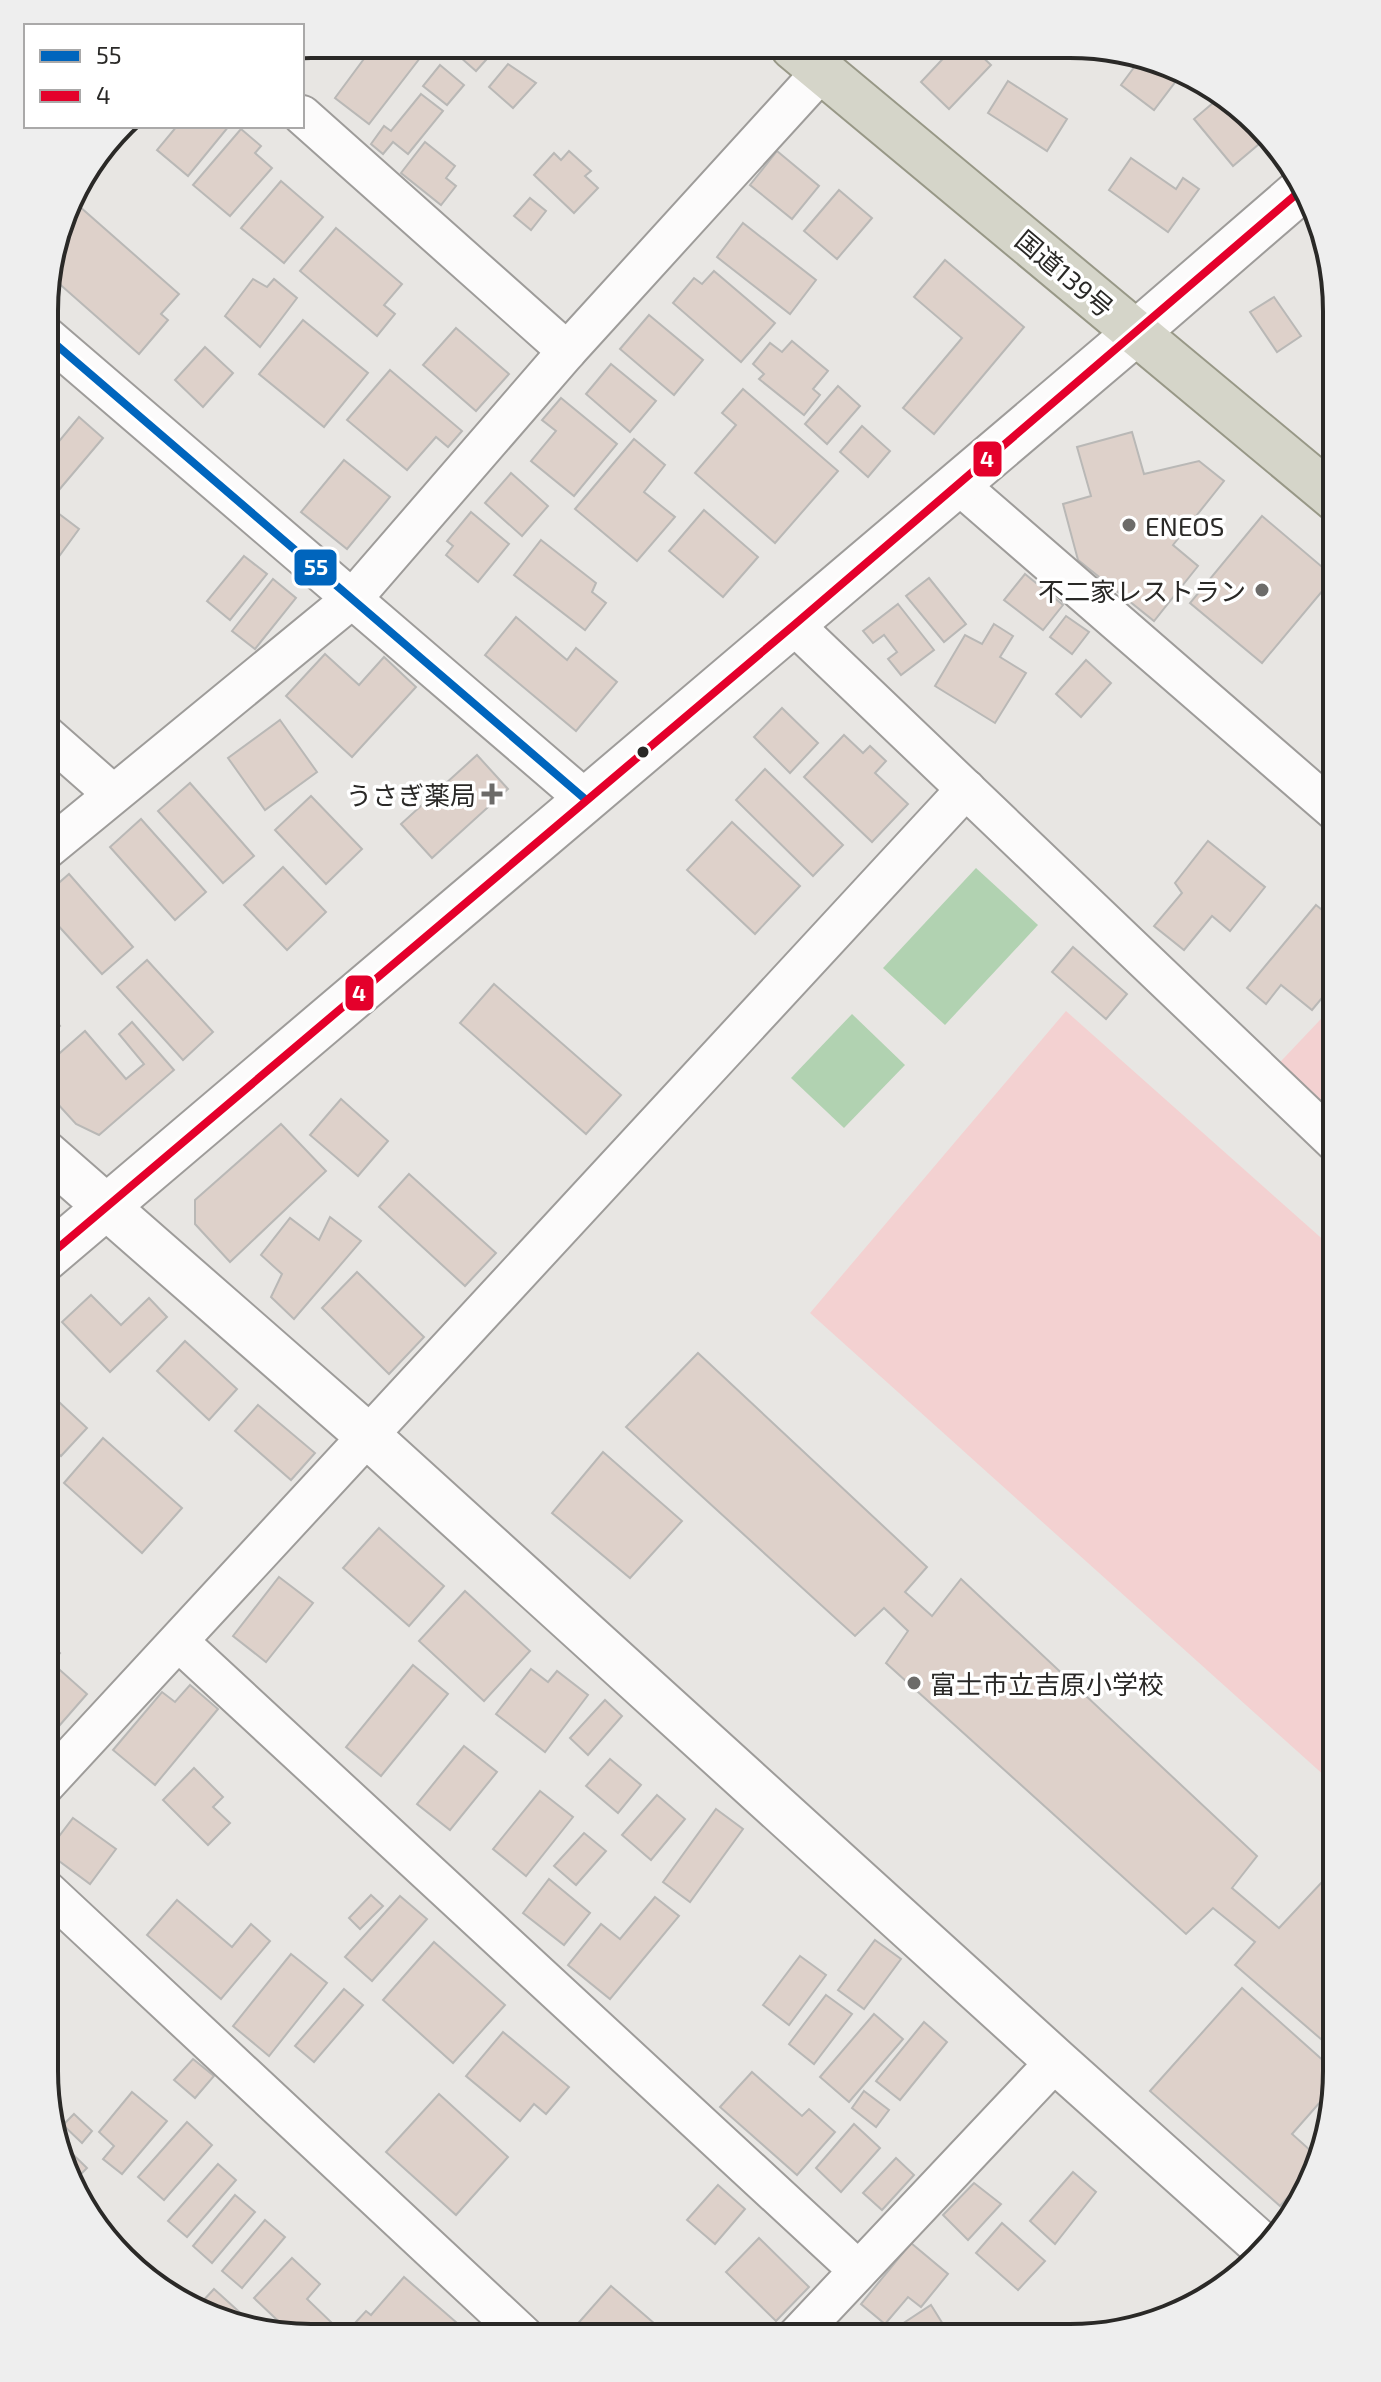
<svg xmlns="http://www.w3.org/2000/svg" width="1381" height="2382" viewBox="0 0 1381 2382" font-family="'Exo 2','Noto Sans JP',sans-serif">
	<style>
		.green { fill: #f3d1d1 }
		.water { fill: #b1d2b1 }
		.building { fill: #ded1ca; stroke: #b9b8b6; stroke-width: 2 }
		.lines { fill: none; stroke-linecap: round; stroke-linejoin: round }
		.minor-casing { stroke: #9e9c9a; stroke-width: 42 }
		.tertiary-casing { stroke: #9e9c9a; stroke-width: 48 }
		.secondary-casing { stroke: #9e9c9a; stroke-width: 48 }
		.trunk-casing { stroke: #989887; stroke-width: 48 }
		.minor { stroke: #fcfbfb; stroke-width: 38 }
		.tertiary { stroke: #fcfbfb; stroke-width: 44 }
		.secondary { stroke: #fcfbfb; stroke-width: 44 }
		.trunk { stroke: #d5d5c9; stroke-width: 44 }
		.bus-1-casing { stroke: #fff; stroke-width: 14 }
		.bus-2-casing { stroke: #fff; stroke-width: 14 }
		.bus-1 { stroke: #0065bd; stroke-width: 8 }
		.bus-2 { stroke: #e4002b; stroke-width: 8 }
		.poi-dot { fill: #6c6b69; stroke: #fff; stroke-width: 3 }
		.bus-dot { fill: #2a2927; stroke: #fff; stroke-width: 3 }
		.labels { text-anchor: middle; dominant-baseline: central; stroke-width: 7; stroke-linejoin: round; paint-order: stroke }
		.street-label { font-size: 26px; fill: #2a2927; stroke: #fff }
		.poi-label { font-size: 26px; fill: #2a2927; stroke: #fff; text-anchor: start }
		.rim { fill: none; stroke: #2a2927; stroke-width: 4 }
		.line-badge { stroke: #fff; stroke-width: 3 }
		.badge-label { font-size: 22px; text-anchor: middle; font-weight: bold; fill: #fff }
	</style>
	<rect width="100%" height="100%" fill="#e8e6e3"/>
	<g class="green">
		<path d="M1337 1002V1138L1266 1077Z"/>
		<path d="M1066 1011 1337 1252 1336 1786 810 1313Z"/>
	</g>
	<g class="water">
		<path d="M976 868 1038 925 945 1025 883 968Z"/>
		<path d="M852 1014 905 1065 844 1128 791 1078Z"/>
	</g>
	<g class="building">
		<path d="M375 44 430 45 369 124 335 98Z"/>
		<path d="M456 45H487L494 51 476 71 452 50Z"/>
		<path d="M953 48H973L991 65 949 109 921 82Z"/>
		<path d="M1141 58 1179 77 1154 110 1121 85Z"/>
		<path d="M508 64 536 83 513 108 489 87Z"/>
		<path d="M440 65 464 85 447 105 423 86Z"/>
		<path d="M1008 81 1067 119 1047 151 988 113Z"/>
		<path d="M421 94 443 111 408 154 393 142 383 154 371 144 384 126 391 131Z"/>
		<path d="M1220 97 1246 110 1265 139 1233 166 1194 119Z"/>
		<path d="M177 126H229L188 176 157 150Z"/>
		<path d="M241 129 261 146 255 153 272 168 230 216 193 185Z"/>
		<path d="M118 132 123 136 70 199 72 193Z"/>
		<path d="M425 142 455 166 446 178 456 186 441 205 401 173Z"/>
		<path d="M569 151 591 171 585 176 598 188 574 213 534 175 554 153 561 160Z"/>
		<path d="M777 151 819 186 792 219 750 185Z"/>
		<path d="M1131 158 1176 189 1183 178 1199 189 1168 232 1109 190Z"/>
		<path d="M281 181 323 217 284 263 241 228Z"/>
		<path d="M839 190 872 218 837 259 804 231Z"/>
		<path d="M530 198 546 211 531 230 514 216Z"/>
		<path d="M79 206 179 294 161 314 168 320 139 354 47 273 62 226Z"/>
		<path d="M743 223 816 280 790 314 717 257Z"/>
		<path d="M336 228 402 284 384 305 395 314 377 336 300 271Z"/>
		<path d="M945 260 1024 327 934 434 903 408 962 338 914 297Z"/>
		<path d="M714 271 775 323 741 362 673 303 694 278 702 284Z"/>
		<path d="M253 279 267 287 274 279 297 298 260 347 225 316Z"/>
		<path d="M1274 297 1301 336 1277 352 1250 312Z"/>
		<path d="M649 315 703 360 674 395 620 349Z"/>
		<path d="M303 320 368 373 324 427 259 374Z"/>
		<path d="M456 328 509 374 476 411 423 365Z"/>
		<path d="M792 341 828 371 813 389 820 395 804 415 759 379 764 374 753 364 770 343 782 352Z"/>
		<path d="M205 347 233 373 203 407 175 380Z"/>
		<path d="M611 364 656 401 630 432 586 394Z"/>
		<path d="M390 370 462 431 448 447 436 437 407 470 347 420Z"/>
		<path d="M838 386 860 406 827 444 805 424Z"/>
		<path d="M743 389 838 471 775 543 695 473 736 425 722 413Z"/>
		<path d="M561 398 617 444 574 496 531 461 556 431 542 420Z"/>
		<path d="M79 417 103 438 53 497 46 491V457Z"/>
		<path d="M862 426 890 451 868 477 840 452Z"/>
		<path d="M1132 432 1144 474 1199 461 1224 481 1173 545 1198 566 1154 621 1078 560 1063 504 1091 496 1077 447Z"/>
		<path d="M634 439 665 465 644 492 675 517 637 561 575 509Z"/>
		<path d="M344 460 390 497 347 549 301 512Z"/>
		<path d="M511 473 548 506 522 536 485 503Z"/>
		<path d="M46 504 79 529 60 555 54 550 47 558Z"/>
		<path d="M704 510 758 557 723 597 669 551Z"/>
		<path d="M471 512 509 544 478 582 446 555 453 546 447 541Z"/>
		<path d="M1262 516 1334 577 1262 663 1190 603Z"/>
		<path d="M541 540 596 583 592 592 606 603 585 630 514 575Z"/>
		<path d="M244 556 267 574 230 620 207 601Z"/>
		<path d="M1025 574 1063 605 1043 630 1004 600Z"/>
		<path d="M929 578 966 624 944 642 906 596Z"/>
		<path d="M273 579 296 598 255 649 232 631Z"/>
		<path d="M898 604 934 650 901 675 888 659 897 652 884 635 873 643 863 631Z"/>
		<path d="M1066 616 1089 632 1072 654 1050 637Z"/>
		<path d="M516 617 567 660 576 648 617 682 576 731 485 655Z"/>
		<path d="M994 624 1013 636 1000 657 1026 673 995 723 935 686 965 635 982 644Z"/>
		<path d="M325 654 359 685 384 657 416 687 352 757 286 696Z"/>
		<path d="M1086 660 1111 683 1081 717 1056 694Z"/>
		<path d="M782 708 818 743 790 773 754 737Z"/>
		<path d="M280 720 317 772 265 810 228 758Z"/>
		<path d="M844 735 863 753 870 746 886 761 875 773 908 804 872 842 804 777Z"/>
		<path d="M477 755 508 789 432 858 401 824Z"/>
		<path d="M765 769 843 845 813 876 736 800Z"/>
		<path d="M190 783 254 856 223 883 158 811Z"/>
		<path d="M311 796 362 849 326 884 275 830Z"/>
		<path d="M141 819 206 892 175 920 110 847Z"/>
		<path d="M732 822 800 886 755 934 687 870Z"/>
		<path d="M1208 841 1265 887 1230 931 1212 916 1184 950 1154 926 1182 893 1175 883Z"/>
		<path d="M283 867 326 912 287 950 244 905Z"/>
		<path d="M69 874 133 947 102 974 45 911V895Z"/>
		<path d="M1316 905 1337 922V980L1312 1010 1281 985 1266 1004 1247 988Z"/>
		<path d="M1073 947 1127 994 1106 1019 1052 972Z"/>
		<path d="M147 960 213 1032 183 1060 117 987Z"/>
		<path d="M494 984 621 1095 586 1134 460 1023Z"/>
		<path d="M45 1008 60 1026 45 1039Z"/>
		<path d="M132 1022 174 1070 99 1135 76 1124 45 1090V1066L85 1031 126 1079 144 1064 119 1034Z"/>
		<path d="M341 1099 388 1141 358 1176 310 1135Z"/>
		<path d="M281 1124 326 1171 230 1262 195 1224V1200Z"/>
		<path d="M409 1174 496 1253 465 1286 379 1207Z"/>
		<path d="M330 1217 361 1241 294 1319 271 1297 282 1274 261 1255 290 1218 319 1240Z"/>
		<path d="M357 1272 424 1337 389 1374 322 1308Z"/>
		<path d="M91 1295 121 1325 149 1298 167 1317 110 1372 62 1322Z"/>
		<path d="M185 1341 237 1389 209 1420 157 1371Z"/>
		<path d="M698 1353 927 1567 905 1592 932 1616 961 1579 1257 1856 1232 1888 1279 1928 1336 1867V2052L1235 1965 1255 1942 1213 1908 1186 1934 886 1663 908 1631 884 1608 855 1636 626 1427Z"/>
		<path d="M45 1389 87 1428 61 1456 45 1442Z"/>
		<path d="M258 1405 315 1453 291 1480 235 1431Z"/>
		<path d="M103 1438 182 1508 142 1553 64 1483Z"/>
		<path d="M603 1452 682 1521 630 1578 552 1513Z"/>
		<path d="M379 1528 444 1586 409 1626 343 1568Z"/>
		<path d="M279 1577 313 1603 266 1662 233 1636Z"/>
		<path d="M465 1591 530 1651 484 1701 419 1641Z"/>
		<path d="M45 1639 60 1653 52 1663 87 1694 52 1734 44 1727Z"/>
		<path d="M413 1665 448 1694 381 1776 346 1747Z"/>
		<path d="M531 1669 548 1682 557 1671 588 1695 545 1752 496 1714Z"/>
		<path d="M190 1685 218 1709 155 1785 113 1750 162 1692 175 1702Z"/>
		<path d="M605 1700 622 1716 588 1755 570 1738Z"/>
		<path d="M464 1746 497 1772 450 1830 417 1804Z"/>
		<path d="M610 1759 641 1785 618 1813 586 1786Z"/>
		<path d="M194 1768 223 1797 213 1807 230 1823 208 1845 163 1800Z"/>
		<path d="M540 1791 573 1817 526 1876 493 1849Z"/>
		<path d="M657 1795 685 1819 651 1860 622 1835Z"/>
		<path d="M716 1809 743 1829 690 1902 663 1882Z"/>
		<path d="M73 1818 116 1849 90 1884 47 1852Z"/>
		<path d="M584 1833 606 1851 576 1885 554 1866Z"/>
		<path d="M549 1879 590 1913 564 1945 523 1913Z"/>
		<path d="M371 1895 383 1906 360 1929 349 1918Z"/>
		<path d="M400 1896 427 1919 372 1981 345 1957Z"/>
		<path d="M655 1897 679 1916 610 1999 568 1965 601 1924 620 1939Z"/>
		<path d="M177 1900 232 1947 251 1924 270 1941 221 1999 147 1935Z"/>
		<path d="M875 1940 901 1959 864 2009 838 1990Z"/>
		<path d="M434 1942 505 2005 453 2063 383 2000Z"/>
		<path d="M291 1954 327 1983 269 2056 233 2026Z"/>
		<path d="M800 1956 826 1975 789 2025 763 2005Z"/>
		<path d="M1242 1988 1336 2072V2084L1292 2134 1321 2160 1280 2206 1150 2091Z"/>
		<path d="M344 1989 363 2005 314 2062 295 2046Z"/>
		<path d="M826 1995 852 2014 814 2064 789 2044Z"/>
		<path d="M874 2014 903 2039 849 2102 820 2077Z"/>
		<path d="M924 2022 947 2042 900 2100 876 2081Z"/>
		<path d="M503 2032 569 2087 546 2114 534 2104 520 2121 466 2076Z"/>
		<path d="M193 2059 214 2076 195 2098 174 2080Z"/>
		<path d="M752 2072 802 2116 809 2109 835 2132 797 2175 720 2107Z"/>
		<path d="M864 2091 889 2110 876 2127 852 2108Z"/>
		<path d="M132 2092 167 2121 122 2174 103 2159 114 2146 99 2132Z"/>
		<path d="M439 2094 508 2157 456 2215 386 2152Z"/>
		<path d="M74 2114 92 2131 82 2143 63 2125Z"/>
		<path d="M187 2122 212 2145 164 2200 138 2177Z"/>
		<path d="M854 2124 880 2148 841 2192 816 2168Z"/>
		<path d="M55 2137 87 2168 71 2184 58 2157Z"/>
		<path d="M896 2158 914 2175 882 2210 863 2193Z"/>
		<path d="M218 2164 236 2180 187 2237 168 2221Z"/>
		<path d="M1073 2172 1096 2192 1055 2244 1030 2221Z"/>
		<path d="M974 2183 1001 2204 968 2240 943 2215Z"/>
		<path d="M718 2185 745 2209 715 2244 687 2220Z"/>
		<path d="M235 2195 255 2212 212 2263 193 2246Z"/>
		<path d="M265 2220 285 2237 242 2288 222 2271Z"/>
		<path d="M1002 2223 1045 2261 1018 2290 976 2253Z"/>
		<path d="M759 2238 809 2287 776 2321 726 2272Z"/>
		<path d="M911 2243 948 2274 921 2307 908 2297 885 2324 861 2304Z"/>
		<path d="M292 2258 320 2284 307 2299 333 2324 322 2336H294L254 2298Z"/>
		<path d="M404 2277 472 2336H369L355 2323 366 2311 371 2315Z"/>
		<path d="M611 2286 670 2337H566Z"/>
		<path d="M214 2289 257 2328 200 2304Z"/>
		<path d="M931 2305 951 2337H898L893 2330Z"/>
	</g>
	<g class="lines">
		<defs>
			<g id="minor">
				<path d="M302 115 567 351"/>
				<path d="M46 336 585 799"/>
				<path d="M958 484 1337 813"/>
				<path d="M794 625 1337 1144"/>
				<path d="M46 735 113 794"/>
				<path d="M46 850 353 598 567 351 822 71"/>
				<path d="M179 1642 858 2270"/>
				<path d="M44 1786 966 789"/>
				<path d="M44 1888 524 2336"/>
				<path d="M796 2337 1056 2061"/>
			</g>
			<g id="tertiary">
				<path d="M45 1153 368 1436 1056 2061 1266 2249"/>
				<path d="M45 1259 1137 332"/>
			</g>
			<path id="secondary" d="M1137 332 1300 191"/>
			<path id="trunk" d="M793 47 1337 500"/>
		</defs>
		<use href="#minor" class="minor-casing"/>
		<use href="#tertiary" class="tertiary-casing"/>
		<use href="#secondary" class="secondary-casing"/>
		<use href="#trunk" class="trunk-casing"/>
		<use href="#minor" class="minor"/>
		<use href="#tertiary" class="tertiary"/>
		<use href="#secondary" class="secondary"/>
		<use href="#trunk" class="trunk"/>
		<defs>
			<path id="bus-1" d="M46 336 585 799"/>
			<path id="bus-2" d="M45 1259 794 625 1300 191"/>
		</defs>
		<use href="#bus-1" class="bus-1-casing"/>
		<use href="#bus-2" class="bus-2-casing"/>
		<use href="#bus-1" class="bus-1"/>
		<use href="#bus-2" class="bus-2"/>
	</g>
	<g class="poi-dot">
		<circle cx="1129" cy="525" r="8"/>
		<circle cx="1262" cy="590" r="8"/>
		<path d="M488 782h8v8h8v8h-8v8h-8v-8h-8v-8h8z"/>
		<circle cx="914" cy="1683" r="8"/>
	</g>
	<circle class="bus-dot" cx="643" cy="752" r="7"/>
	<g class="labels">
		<g class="street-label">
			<text transform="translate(1065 273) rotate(40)">国道139号</text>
		</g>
		<g class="poi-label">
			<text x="1145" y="525">ENEOS</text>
			<text x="1246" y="590" text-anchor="end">不二家レストラン</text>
			<text x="476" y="794" text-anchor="end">うさぎ薬局</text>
			<text x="930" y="1683">富士市立吉原小学校</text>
		</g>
	</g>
	<path d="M0 0H1381V2382H0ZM311 58H1070A253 253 0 0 1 1323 311V2071A253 253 0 0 1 1070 2324H311A253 253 0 0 1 58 2071V311A253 253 0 0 1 311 58Z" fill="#eee" fill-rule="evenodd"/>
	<path class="rim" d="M311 58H1070A253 253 0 0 1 1323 311V2071A253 253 0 0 1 1070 2324H311A253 253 0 0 1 58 2071V311A253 253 0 0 1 311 58Z"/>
	<g class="line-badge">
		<rect x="972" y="440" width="31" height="38" rx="8" fill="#e4002b"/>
		<rect x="293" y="548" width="45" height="39" rx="8" fill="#0065bd"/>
		<rect x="344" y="974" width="31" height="38" rx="8" fill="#e4002b"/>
	</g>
	<g class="badge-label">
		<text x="987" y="467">4</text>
		<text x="316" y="575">55</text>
		<text x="359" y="1001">4</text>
	</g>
	<rect x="24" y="24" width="280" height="104" fill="#ffffff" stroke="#aaa9a9" stroke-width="2"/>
	<rect x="40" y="50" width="40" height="12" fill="#0065bd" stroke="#aaa9a9" stroke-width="2"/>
	<text x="96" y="64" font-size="24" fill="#2a2927">55</text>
	<rect x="40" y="90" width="40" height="12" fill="#e4002b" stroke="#aaa9a9" stroke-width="2"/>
	<text x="96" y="104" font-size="24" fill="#2a2927">4</text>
</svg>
